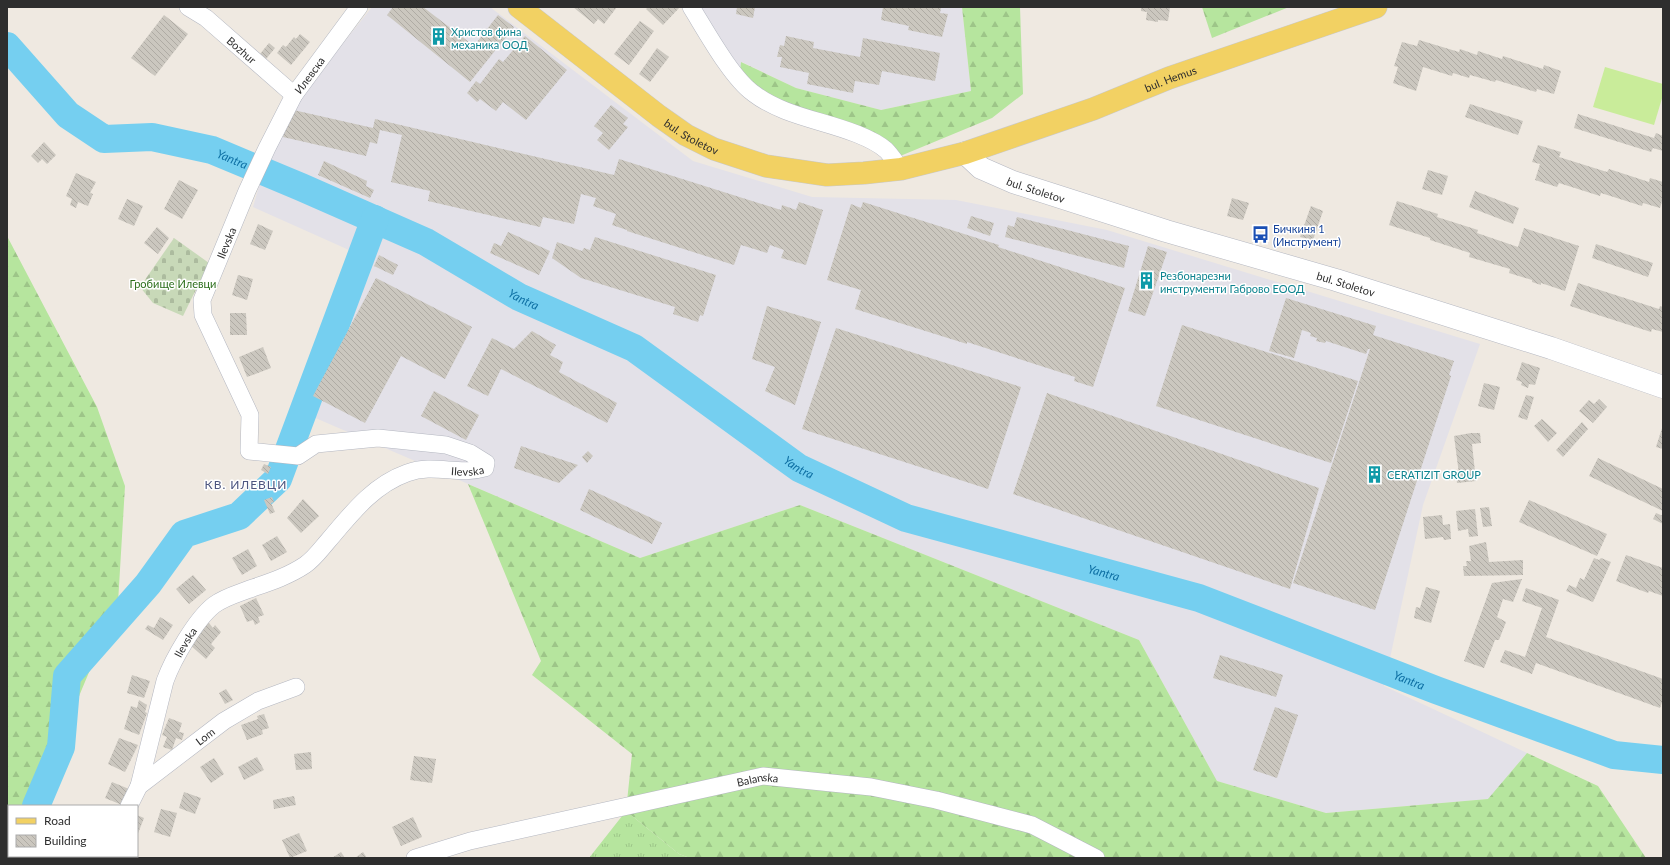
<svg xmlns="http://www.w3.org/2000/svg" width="1670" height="865" viewBox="0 0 1670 865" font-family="Lato,sans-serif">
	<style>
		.industrial { fill: #e3e1e8 }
		.grass { fill: url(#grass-tufts) }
		.forest { fill: url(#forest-firs) }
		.cemetery { fill: url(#cemetery-stones) }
		.pitch { fill: #c9ec9a }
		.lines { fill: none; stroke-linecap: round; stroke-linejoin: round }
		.river { stroke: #75cff0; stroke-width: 28 }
		.building { fill: url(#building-back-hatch) }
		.minor-casing { stroke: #b4b7c1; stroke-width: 18 }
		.secondary-casing { stroke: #b4b7c1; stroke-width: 23 }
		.primary-casing { stroke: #c9c9c9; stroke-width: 23 }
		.minor { stroke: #fff; stroke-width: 17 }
		.secondary { stroke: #fff; stroke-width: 22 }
		.primary { stroke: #f2d163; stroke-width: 22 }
		.labels { text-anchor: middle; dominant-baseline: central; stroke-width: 3; stroke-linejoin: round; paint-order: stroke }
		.culture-label { font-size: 11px; fill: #0d838f; stroke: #fff; text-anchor: start }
		.street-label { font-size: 11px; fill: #2e2e2e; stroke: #fff }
		.transit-label { font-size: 11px; fill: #164399; stroke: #fff; text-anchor: start }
		.park-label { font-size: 11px; fill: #2c6e1b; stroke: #fff }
		.water-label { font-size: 12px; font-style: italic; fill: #0d6fa3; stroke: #fff }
		.neighbourhood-label { font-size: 12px; letter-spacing: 1px; fill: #4d5680; stroke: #fff }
	</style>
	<defs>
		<pattern id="grass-tufts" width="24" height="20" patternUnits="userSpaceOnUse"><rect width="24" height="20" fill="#b6e59e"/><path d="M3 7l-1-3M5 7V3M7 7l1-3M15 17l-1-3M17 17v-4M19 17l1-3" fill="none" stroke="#9dc588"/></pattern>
		<pattern id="forest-firs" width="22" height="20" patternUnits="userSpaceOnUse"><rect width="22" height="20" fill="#b6e59e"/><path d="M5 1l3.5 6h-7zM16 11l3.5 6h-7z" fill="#9dc588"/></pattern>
		<pattern id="cemetery-stones" width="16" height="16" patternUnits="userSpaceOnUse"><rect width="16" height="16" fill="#c8d9b8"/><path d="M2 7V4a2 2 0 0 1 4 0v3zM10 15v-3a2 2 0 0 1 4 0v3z" fill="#acbb9e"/></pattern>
		<pattern id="building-back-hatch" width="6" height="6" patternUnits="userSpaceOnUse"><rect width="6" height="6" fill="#cbc7bf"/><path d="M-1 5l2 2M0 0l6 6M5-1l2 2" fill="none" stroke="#afaba4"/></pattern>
	</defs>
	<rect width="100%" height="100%" fill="#efe9e1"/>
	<g class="industrial">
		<path d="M372 7H490L693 161 812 197 956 200 1107 230 1480 344 1423 505 1384 686 1527 753 1489 799 1326 813 1217 781 1139 640 800 505 640 558 290 407 349 250 253 207 267 159 282 124 333 56Z"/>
		<path d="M691 7H962L971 91 881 110 796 88 742 62 739 82Z"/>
	</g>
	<path class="grass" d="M626 811 679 854 690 858H589Z"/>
	<g class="forest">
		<path d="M962 7H1020L1023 94 992 118 893 159 739 82 741 62 796 88 881 110 971 91Z"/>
		<path d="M1202 7H1289L1212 38Z"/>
		<path d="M7 236 97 407 125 486 118 603 33 806H9V856H11V858H7Z"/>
		<path d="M468 484 640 558 800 505 1139 640 1217 781 1326 813 1488 799 1527 753 1598 786 1646 858H690L679 854 626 811 632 754 532 675 541 661Z"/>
	</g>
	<path class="cemetery" d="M174 238 209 263 183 316 153 303 140 287Z"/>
	<path class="pitch" d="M1605 67 1663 84V95L1654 125 1593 107Z"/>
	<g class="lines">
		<g class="river">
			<path id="s1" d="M7 46 68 115 104 139 152 137 212 150 301 187 426 242 519 297 634 348 799 468 906 518 1199 598 1436 690 1614 755 1663 760"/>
			<path d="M36 806 61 747 67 676 148 584 184 534 239 516 278 479 375 219"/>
			<path d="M7 853 9 851"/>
		</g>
	</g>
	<g class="building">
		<path d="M393 7H423L474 46 498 15 514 27 470 82 387 15Z"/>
		<path d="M573 7H617L604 24 598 19 594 24Z"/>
		<path d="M648 7H680L663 25 646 9Z"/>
		<path d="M737 7H755L753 18 736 14Z"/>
		<path d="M883 7 941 8 940 13 948 14 942 37 908 30 909 26 881 20Z"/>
		<path d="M1141 7H1170L1168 21 1158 20V22L1146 20 1147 12 1141 11Z"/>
		<path d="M164 15 188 34 155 76 131 58Z"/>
		<path d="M640 21 654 31 629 65 614 54Z"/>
		<path d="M300 34 310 42 291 65 277 53 283 45 286 47 294 37 296 39Z"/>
		<path d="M525 36 567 70 526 120 503 102 496 111 480 99 477 102 467 93 476 81 480 84 499 59 503 62Z"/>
		<path d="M786 36 814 42 813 48 860 57 863 38 940 53 935 81 882 71 879 85 855 81 853 93 807 84 809 73 780 67 782 57H777L780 45 784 46Z"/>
		<path d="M1419 40 1459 52 1460 49 1477 55 1478 51 1502 59 1503 56 1543 69 1544 65 1561 71 1554 94 1537 89 1536 92 1496 80 1495 82 1470 75 1469 78 1453 73 1452 76 1423 67 1416 91 1393 83 1398 67 1394 66 1402 42 1417 46Z"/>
		<path d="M269 43 275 48 266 59 260 54Z"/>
		<path d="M657 48 669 57 650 82 639 74Z"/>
		<path d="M1470 104 1523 121 1518 135 1465 117Z"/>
		<path d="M611 105 628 118 623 124 628 127 609 150 597 140 603 133 594 126Z"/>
		<path d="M289 109 373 128 375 119 614 175 619 159 781 210 782 205 796 210 799 202 823 210 806 265 781 258 784 250 770 245 767 253 741 245 734 265 627 231V230L612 225 616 214 593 206 596 198 581 194 574 224 543 217 540 227 428 201 430 191 391 182 402 135 380 130 377 144 370 142 366 156 283 137Z"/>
		<path d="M1578 114 1654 138 1656 133 1663 136V151L1653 148 1651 152 1574 128Z"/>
		<path d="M44 142 56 155 47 164 42 159 38 163 31 156Z"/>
		<path d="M1538 145 1561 152 1559 157 1607 172 1609 169 1649 182 1650 178 1663 182V202L1662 201 1660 208 1643 203 1642 206 1601 193 1600 196 1559 183 1557 187 1535 180 1540 164 1532 162Z"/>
		<path d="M324 161 367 181 366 186 374 190 370 198 318 175Z"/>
		<path d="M1428 170 1448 176 1442 195 1422 189Z"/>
		<path d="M76 173 96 182 90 193 93 194 88 206 78 202 76 208 70 205 72 199 66 196Z"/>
		<path d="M179 180 198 190 182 219 164 209Z"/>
		<path d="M1475 191 1519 208 1513 224 1469 207Z"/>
		<path d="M1232 198 1249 203 1243 220 1227 216Z"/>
		<path d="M127 199 143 206 134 226 118 219Z"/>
		<path d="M1397 201 1438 214 1437 217 1478 230 1477 233 1518 247 1524 228 1579 246 1565 291 1541 283V285L1532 282V280L1509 273 1510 269 1469 257 1470 253 1430 240V238L1389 225Z"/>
		<path d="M863 202 999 245 998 247 1125 288 1093 387 1074 381 1075 377 967 342V344L855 309 861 290 827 280 851 204 861 208Z"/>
		<path d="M1311 206 1323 211 1313 240 1300 237Z"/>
		<path d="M971 216 994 223 990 236 967 228Z"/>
		<path d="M1017 217 1129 246 1124 268 1005 237 1008 225 1014 227Z"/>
		<path d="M258 224 273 231 265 250 250 244Z"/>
		<path d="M157 227 169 238 158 254 144 243Z"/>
		<path d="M508 232 550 251 539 275 490 253 494 243 501 246Z"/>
		<path d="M595 237 716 275 703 316 700 315 698 322 673 314 675 307 581 278 552 258 557 242 582 251 584 248 590 250Z"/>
		<path d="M1596 244 1653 263 1648 277 1592 258Z"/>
		<path d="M1148 246 1167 252 1145 316 1128 311Z"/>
		<path d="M379 255 398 265 393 275 374 266Z"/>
		<path d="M238 275 253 279 247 300 232 295Z"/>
		<path d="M376 278 472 327 445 379 401 356 365 423 313 396Z"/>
		<path d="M1578 283 1659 309 1660 306 1663 307V332L1652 329 1651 332 1570 306Z"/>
		<path d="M1286 298 1376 326 1373 335 1454 361 1449 375 1451 376 1375 610 1293 583 1370 349H1368L1366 354 1326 341 1325 343 1316 341 1317 338 1310 336 1311 333 1302 330 1294 358 1269 351Z"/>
		<path d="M767 306 821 322 795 405 765 391 775 367 752 359Z"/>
		<path d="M230 313H246L247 335H230Z"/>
		<path d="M1182 325 1358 381 1331 463 1156 406Z"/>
		<path d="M836 328 1021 387 988 489 802 429Z"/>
		<path d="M532 331 556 345 550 355 563 362 559 372 617 403 607 423 501 369 488 396 467 386 492 338 514 349Z"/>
		<path d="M263 347 271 368 247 377 239 357Z"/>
		<path d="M1522 362 1540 368 1535 385 1529 384 1528 388 1521 385 1522 382 1516 380Z"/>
		<path d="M1484 383 1500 387 1494 410 1478 406Z"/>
		<path d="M434 391 479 415 466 440 421 416Z"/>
		<path d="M1047 393 1319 488 1290 589 1013 494Z"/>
		<path d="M1526 395 1534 397 1527 420 1518 417Z"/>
		<path d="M1599 399 1607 407 1593 423 1579 411 1589 400 1594 404Z"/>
		<path d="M1542 419 1557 433 1548 442 1534 426Z"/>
		<path d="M1582 422 1588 429 1563 457 1556 450Z"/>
		<path d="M1663 425V449L1656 447Z"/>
		<path d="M1471 433H1480L1481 443 1472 444 1476 481 1457 483 1456 474H1459L1454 436Z"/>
		<path d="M521 446 578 465 559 483 514 468Z"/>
		<path d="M588 451 593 456 587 463 582 457Z"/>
		<path d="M1598 458 1663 489V511L1589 476Z"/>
		<path d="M264 464 271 467 268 474 261 470Z"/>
		<path d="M589 489 662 523 652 544 580 510Z"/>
		<path d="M272 497 274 502 271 503 275 512 270 514 264 500Z"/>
		<path d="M303 499 319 516 301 533 287 518Z"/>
		<path d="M1529 500 1607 534 1597 556 1519 522Z"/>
		<path d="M1489 507 1492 526 1483 527 1480 508Z"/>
		<path d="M1475 509 1478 536 1469 537 1468 529 1458 531 1456 511Z"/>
		<path d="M1656 513 1663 516V524L1653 519Z"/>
		<path d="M1442 515 1443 525 1450 524 1451 539 1444 540 1443 537 1425 539 1423 517Z"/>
		<path d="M277 536 287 552 271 561 262 545Z"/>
		<path d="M1486 542 1489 562 1523 560V575L1464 576 1463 566H1467L1466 561H1471L1469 546Z"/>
		<path d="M248 549 257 566 242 575 232 558Z"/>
		<path d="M1626 555 1663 568V596L1649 591 1648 593 1616 581Z"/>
		<path d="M1594 558 1599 560 1601 558 1611 562 1593 602 1566 591 1569 585 1576 588 1580 578 1584 580Z"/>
		<path d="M193 575 206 590 189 604 176 589Z"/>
		<path d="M1522 579 1513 602 1503 599 1497 617 1506 622 1499 640H1495L1484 668 1464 661 1492 583Z"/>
		<path d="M1426 587 1440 591 1431 623 1414 618 1416 607 1420 608Z"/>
		<path d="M1526 588 1559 600 1546 637 1663 679V699L1660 708 1536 663 1532 674 1500 662 1505 650 1525 657 1542 608 1522 601Z"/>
		<path d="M256 598 264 615 258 617 260 622 255 625 253 620 247 622 240 606Z"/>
		<path d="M160 617 173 625 163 640 145 629 148 625 154 628Z"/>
		<path d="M208 622 213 628 215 625 221 632 211 644 215 648 206 659 190 645Z"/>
		<path d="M1220 655 1283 675 1276 697 1213 678Z"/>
		<path d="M132 675 150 681 144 698 127 693Z"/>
		<path d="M226 689 233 700 225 704 219 693Z"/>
		<path d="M139 700 147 705 145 712 147 713 139 735 124 729 131 706 137 708Z"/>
		<path d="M1275 707 1298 715 1277 778 1253 770Z"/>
		<path d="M264 714 269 728 262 730 263 734 247 740 241 725 258 719 257 716Z"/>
		<path d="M169 718 182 723 179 732 184 733 182 740 176 738 172 750 163 747 167 737 162 735Z"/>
		<path d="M119 738 138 745 125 772 108 764Z"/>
		<path d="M311 752 312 769 296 770 294 754Z"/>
		<path d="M414 756 436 759 432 783 410 780Z"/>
		<path d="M257 757 264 770 244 780 238 767Z"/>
		<path d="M214 758 224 774 211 783 200 767Z"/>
		<path d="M112 782 129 789 122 805 105 798Z"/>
		<path d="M184 792 201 798 195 814 179 808Z"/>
		<path d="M294 796 296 805 274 809 273 800Z"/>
		<path d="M161 809 177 813 170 837 154 832Z"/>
		<path d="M137 815 144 818 137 836Z"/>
		<path d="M413 817 422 837 401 846 392 827Z"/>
		<path d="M299 833 307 851 290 858 282 840Z"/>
		<path d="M341 852 345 858H332Z"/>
		<path d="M363 852 367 858H355Z"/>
	</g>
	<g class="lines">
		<defs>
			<g id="minor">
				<path id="s2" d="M188 7 206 18 294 95"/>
				<path d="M691 7C706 31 731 77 753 93 783 116 822 120 857 134 867 138 878 143 886 150 891 155 896 163 901 169"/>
				<path id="s3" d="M139 786 165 681C173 659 196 619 214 605 223 598 236 594 247 590 267 583 287 577 305 565 314 559 321 549 328 541 351 514 373 485 407 473 434 463 459 476 485 468L486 463 470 453 446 445 378 438 316 444 298 456 249 451 250 415 203 315 202 300 247 191 267 148 294 95 359 7"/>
				<path id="s4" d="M129 806 139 786 224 721 258 701 296 687"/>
				<path d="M81 858 83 856"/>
				<path id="s5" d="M415 858 470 841 763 776 871 787 936 800 1032 825 1096 858"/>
			</g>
			<g id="secondary">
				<path id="s6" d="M965 153 981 168 1013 182 1166 231 1336 280 1551 348 1663 387"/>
			</g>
			<g id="primary">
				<path id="s7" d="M519 7 659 116 686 135 714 149 766 166 827 175 864 173 901 169 965 153 1093 109 1169 78 1376 7"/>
			</g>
		</defs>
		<use href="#minor" class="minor-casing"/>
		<use href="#secondary" class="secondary-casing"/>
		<use href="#primary" class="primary-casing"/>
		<use href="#minor" class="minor"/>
		<use href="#secondary" class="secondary"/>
		<use href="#primary" class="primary"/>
	</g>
	<defs>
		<symbol id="building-bare" viewBox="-9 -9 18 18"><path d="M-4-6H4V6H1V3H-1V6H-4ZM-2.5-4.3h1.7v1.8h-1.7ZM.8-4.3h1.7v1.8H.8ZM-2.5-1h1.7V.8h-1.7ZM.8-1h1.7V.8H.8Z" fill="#0f9aa8" stroke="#fff" stroke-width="2.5" paint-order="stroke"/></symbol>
		<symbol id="bus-bare" viewBox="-9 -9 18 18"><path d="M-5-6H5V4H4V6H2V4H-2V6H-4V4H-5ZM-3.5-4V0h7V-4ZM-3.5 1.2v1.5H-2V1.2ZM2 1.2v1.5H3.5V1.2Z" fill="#1a4fb4" stroke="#fff" stroke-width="2.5" paint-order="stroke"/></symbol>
	</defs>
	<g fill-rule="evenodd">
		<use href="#building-bare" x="426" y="24" width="25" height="25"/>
		<use href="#bus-bare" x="1248" y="222" width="25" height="25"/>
		<use href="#building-bare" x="1134" y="268" width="25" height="25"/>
		<use href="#building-bare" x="1362" y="462" width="25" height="25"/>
	</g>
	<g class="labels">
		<g class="culture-label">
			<text x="451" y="31">Христов фина<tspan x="451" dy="13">механика ООД</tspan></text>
			<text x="1160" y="275">Резбонарезни<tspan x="1160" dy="13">инструменти Габрово ЕООД</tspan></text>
			<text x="1387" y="474">CERATIZIT GROUP</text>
		</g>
		<g class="street-label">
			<text stroke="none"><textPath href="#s2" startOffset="69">Bozhur</textPath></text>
			<text stroke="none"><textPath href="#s3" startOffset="1179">Илевска</textPath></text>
			<text stroke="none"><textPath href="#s7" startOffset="717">bul. Hemus</textPath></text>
			<text stroke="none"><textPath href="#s7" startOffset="216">bul. Stoletov</textPath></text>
			<text stroke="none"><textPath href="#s6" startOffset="81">bul. Stoletov</textPath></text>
			<text stroke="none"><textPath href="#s3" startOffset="991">Ilevska</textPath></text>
			<text stroke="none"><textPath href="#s6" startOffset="405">bul. Stoletov</textPath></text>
			<text stroke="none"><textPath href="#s3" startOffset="499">Ilevska</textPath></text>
			<text stroke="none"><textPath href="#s3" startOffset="152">Ilevska</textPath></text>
			<text stroke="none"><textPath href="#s4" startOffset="105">Lom</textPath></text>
			<text stroke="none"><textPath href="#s5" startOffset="352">Balanska</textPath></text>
		</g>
		<g class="transit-label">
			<text x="1273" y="228">Бичкиня 1<tspan x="1273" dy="13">(Инструмент)</tspan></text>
		</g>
		<g class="park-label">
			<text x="173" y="283">Гробище Илевци</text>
		</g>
		<g class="water-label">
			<text stroke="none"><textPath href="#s1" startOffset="267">Yantra</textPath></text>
			<text stroke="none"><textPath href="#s1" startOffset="591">Yantra</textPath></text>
			<text stroke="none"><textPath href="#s1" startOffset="915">Yantra</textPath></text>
			<text stroke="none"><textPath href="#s1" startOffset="1239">Yantra</textPath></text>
			<text stroke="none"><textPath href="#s1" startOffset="1563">Yantra</textPath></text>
		</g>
		<g class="neighbourhood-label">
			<text x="246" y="484">КВ. ИЛЕВЦИ</text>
		</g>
	</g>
	<rect width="1670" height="865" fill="none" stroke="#2e2e2e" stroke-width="16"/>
	<rect x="8" y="805" width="130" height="52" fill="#ffffff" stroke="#ababab"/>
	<rect x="16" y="818" width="20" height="6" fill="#f2d163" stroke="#ababab"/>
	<text x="44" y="825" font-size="12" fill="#2e2e2e">Road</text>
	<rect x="16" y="835" width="20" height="12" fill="url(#building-back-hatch)" stroke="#ababab"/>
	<text x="44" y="845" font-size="12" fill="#2e2e2e">Building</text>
</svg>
